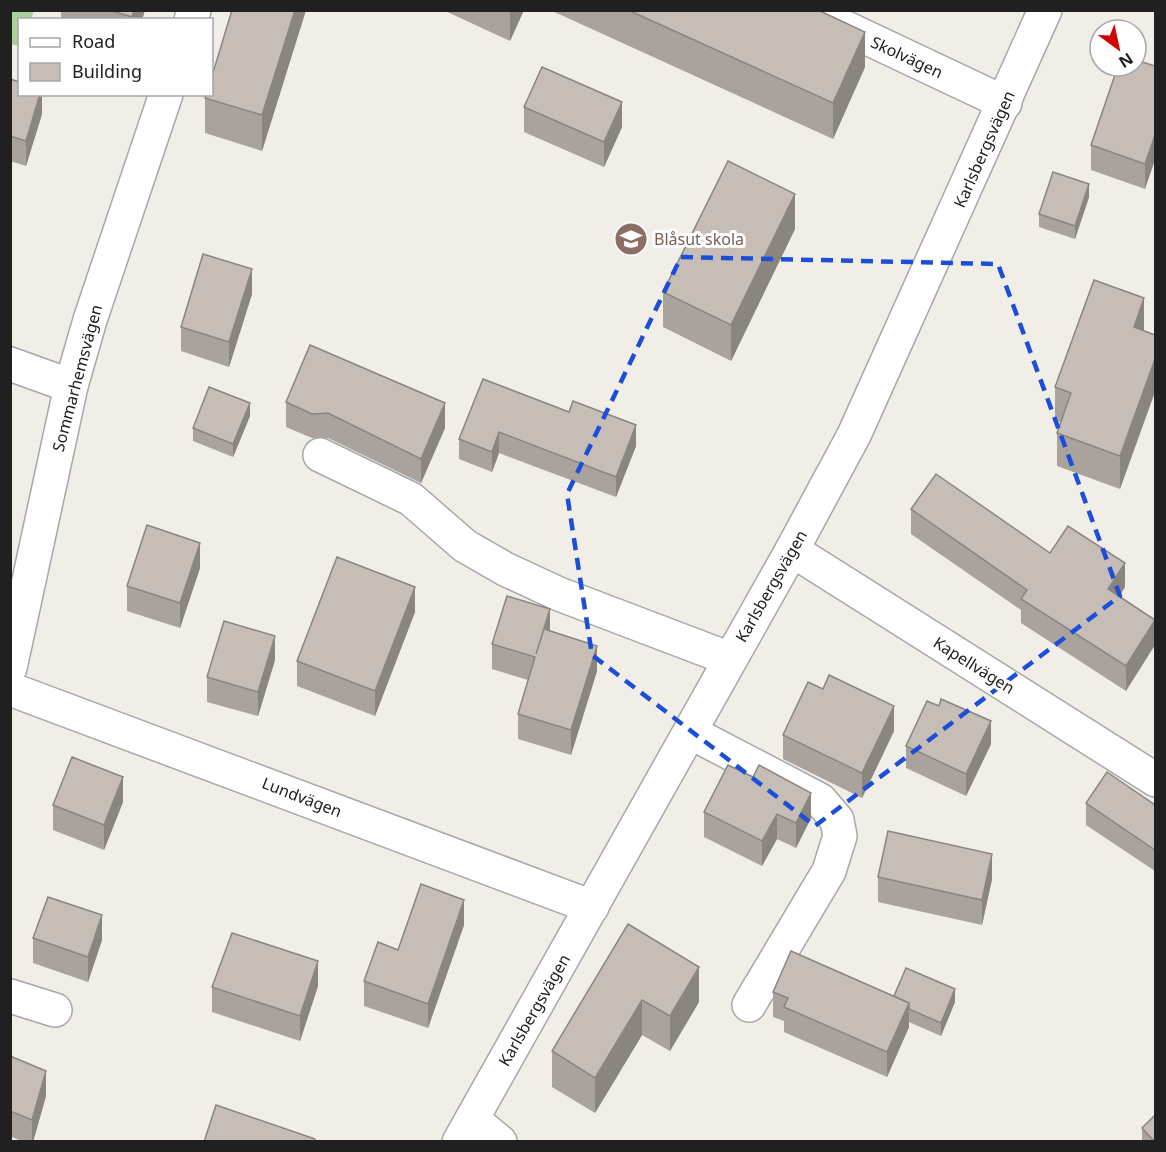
<svg xmlns="http://www.w3.org/2000/svg" width="1166" height="1152" viewBox="0 0 1166 1152" font-family="'Noto Sans',sans-serif">
	<style>
		.forest { fill: #abd09c }
		.lines { fill: none; stroke-linecap: round; stroke-linejoin: round }
		.minor-casing { stroke: #a7a7a7; stroke-width: 36 }
		.minor { stroke: #fff; stroke-width: 33 }
		.wall { fill: #aaa39d }
		.shaded-wall { fill: #8b857f }
		.building { fill: #c6beb6; stroke: #8b857f; stroke-width: 1.5 }
		.marked { fill: none; stroke: #1d4ed8; stroke-width: 4.5; stroke-dasharray: 12 8; stroke-linejoin: round }
		.labels { text-anchor: middle; dominant-baseline: central; stroke-width: 6; stroke-linejoin: round; paint-order: stroke }
		.street-label { font-size: 16px; fill: #202020; stroke: #fff }
		.education-label { font-size: 16px; fill: #785e54; stroke: #fff; text-anchor: start }
	</style>
	<rect width="100%" height="100%" fill="#f1eee7"/>
	<path class="forest" d="M10 11H34L31 19 20 20 19 46 11 44Z"/>
	<g class="lines">
		<defs>
			<g id="minor">
				<path d="M808 10 1005 103"/>
				<path d="M191 20 194 10"/>
				<path d="M10 364 71 386"/>
				<path d="M320 455 411 499 465 546 505 569 559 594 730 659"/>
				<path d="M792 550 1156 780"/>
				<path d="M10 668 71 386 90 320 166 94"/>
				<path d="M10 689 592 907"/>
				<path d="M690 732 820 800 837 820 840 836 829 871 749 1005"/>
				<path d="M10 996 55 1010"/>
				<path d="M472 1119 500 1142"/>
				<path d="M459 1142 792 550 854 435 1045 10"/>
			</g>
		</defs>
		<use href="#minor" class="minor-casing"/>
		<use href="#minor" class="minor"/>
	</g>
	<g class="wall">
		<path d="M61 10H145L142 20H61Z"/>
		<path d="M306 10 262 151 205 133V98Z"/>
		<path d="M443 10H524L510 41Z"/>
		<path d="M550 10H818L865 67 833 139Z"/>
		<path d="M1155 66 1145 189 1091 170V145Z"/>
		<path d="M10 79 42 94V114L26 166 10 161Z"/>
		<path d="M524 107 622 127 604 167 524 132Z"/>
		<path d="M1089 197 1075 239 1039 227V214Z"/>
		<path d="M795 229 731 361 663 327V292Z"/>
		<path d="M252 294 229 367 181 351V327Z"/>
		<path d="M1144 298 1120 489 1057 466V433L1061 422 1055 420V387Z"/>
		<path d="M483 379 636 446 616 497 499 453 492 472 459 459V439Z"/>
		<path d="M286 402 445 428 421 483 328 438H312L286 427Z"/>
		<path d="M250 416 233 457 193 441V428Z"/>
		<path d="M911 509 1050 553 1125 587 1119 596 1155 620 1126 691 1021 623V610L911 534Z"/>
		<path d="M200 568 180 628 127 611V586Z"/>
		<path d="M415 612 375 716 297 686V661Z"/>
		<path d="M550 631 597 671 571 755 518 739V714L528 680 492 669V644Z"/>
		<path d="M275 660 258 716 207 702V677Z"/>
		<path d="M894 731 862 798 783 759V735Z"/>
		<path d="M991 744 966 796 906 768V746Z"/>
		<path d="M753 777 811 818 796 848 777 839 762 866 704 837V812Z"/>
		<path d="M123 802 104 850 53 830V805Z"/>
		<path d="M1086 803 1155 805V871L1086 825Z"/>
		<path d="M878 877 992 879 982 925 878 902Z"/>
		<path d="M628 924 699 1002 670 1051 642 1035 595 1113 552 1087V1051Z"/>
		<path d="M464 925 428 1028 364 1006V981L398 950Z"/>
		<path d="M33 938 102 940 88 982 33 963Z"/>
		<path d="M318 986 300 1041 212 1012V987Z"/>
		<path d="M773 992 894 996 955 1002 941 1036 909 1022V1027L887 1077 784 1032V1021L773 1017Z"/>
		<path d="M10 1056 46 1096 33 1142H23L10 1136Z"/>
		<path d="M1142 1128 1155 1142H1142Z"/>
	</g>
	<g class="shaded-wall">
		<path d="M134 10H145L142 20H132Z"/>
		<path d="M295 10H306L262 151V115Z"/>
		<path d="M510 10H524L510 41Z"/>
		<path d="M865 32V67L833 139V103Z"/>
		<path d="M40 94H42V114L26 166V141Z"/>
		<path d="M622 102V127L604 167V142Z"/>
		<path d="M1155 135V160L1145 189V164Z"/>
		<path d="M1089 184V197L1075 239V226Z"/>
		<path d="M795 194V229L731 361V325Z"/>
		<path d="M252 269V294L229 367V342Z"/>
		<path d="M1144 298V331L1134 327Z"/>
		<path d="M1155 359V392L1120 489V456Z"/>
		<path d="M250 403V416L233 457V444Z"/>
		<path d="M445 403V428L421 483V459Z"/>
		<path d="M636 425V446L616 497V477Z"/>
		<path d="M499 432V453L492 472V452Z"/>
		<path d="M200 543V568L180 628V603Z"/>
		<path d="M1125 563V587L1108 614V589Z"/>
		<path d="M415 587V612L375 716V691Z"/>
		<path d="M550 609V634L536 654Z"/>
		<path d="M1155 621V645L1126 691V666Z"/>
		<path d="M275 636V660L258 716V692Z"/>
		<path d="M597 646V671L571 755V730Z"/>
		<path d="M894 706V731L862 798V773Z"/>
		<path d="M991 721V744L966 796V774Z"/>
		<path d="M123 777V802L104 850V825Z"/>
		<path d="M811 793V818L796 848V823Z"/>
		<path d="M777 814V839L762 866V841Z"/>
		<path d="M992 854V879L982 925V900Z"/>
		<path d="M464 900V925L428 1028V1004Z"/>
		<path d="M102 915V940L88 982V957Z"/>
		<path d="M318 961V986L300 1041V1016Z"/>
		<path d="M699 967V1002L670 1051V1016Z"/>
		<path d="M955 989V1002L941 1036V1023Z"/>
		<path d="M642 1000V1035L595 1113V1078Z"/>
		<path d="M909 1003V1027L887 1077V1052Z"/>
		<path d="M46 1071V1096L33 1142H32V1120Z"/>
	</g>
	<g class="building">
		<path d="M109 10H134L132 17Z"/>
		<path d="M232 10H295L262 115 205 98 206 94H212V76Z"/>
		<path d="M628 10H818L865 32 833 103Z"/>
		<path d="M1136 60 1155 66V135L1145 164 1091 145 1118 66H1136Z"/>
		<path d="M542 67 622 102 604 142 524 107Z"/>
		<path d="M10 79 20 82V94H40L26 141 10 136Z"/>
		<path d="M728 161 795 194 731 325 663 292Z"/>
		<path d="M1053 172 1089 184 1075 226 1039 214Z"/>
		<path d="M203 254 252 269 229 342 181 327Z"/>
		<path d="M1094 280 1144 298 1134 327 1155 335V359L1120 456 1057 433 1071 393 1055 387Z"/>
		<path d="M310 345 445 403 421 459 328 413 312 414 286 402Z"/>
		<path d="M483 379 569 412 573 401 636 425 616 477 499 432 492 452 459 439Z"/>
		<path d="M209 387 250 403 233 444 193 428Z"/>
		<path d="M936 474 1050 553 1068 526 1125 563 1108 589 1155 620 1126 666 1021 599 1027 590 911 509Z"/>
		<path d="M147 525 200 543 180 603 127 586Z"/>
		<path d="M337 557 415 587 375 691 297 661Z"/>
		<path d="M507 596 550 609 536 654 544 629 597 646 571 730 518 714 535 657 492 644Z"/>
		<path d="M224 621 275 636 258 692 207 677Z"/>
		<path d="M829 675 894 706 862 773 783 735 808 682 823 689Z"/>
		<path d="M941 699 991 721 966 774 906 746 927 701 939 706Z"/>
		<path d="M72 757 123 777 104 825 53 805Z"/>
		<path d="M728 765 753 777 759 765 811 793 796 823 777 814 762 841 704 812Z"/>
		<path d="M1107 772 1155 805V850L1086 803Z"/>
		<path d="M888 831 992 854 982 900 878 877Z"/>
		<path d="M421 884 464 900 428 1004 364 981 378 942 398 950Z"/>
		<path d="M48 897 102 915 88 957 33 938Z"/>
		<path d="M628 924 699 967 670 1016 642 1000 595 1078 552 1051Z"/>
		<path d="M232 933 318 961 300 1016 212 987Z"/>
		<path d="M791 951 909 1003 887 1052 784 1007 788 998 773 992Z"/>
		<path d="M906 968 955 989 941 1023 909 1009V1003L894 996Z"/>
		<path d="M10 1056 46 1071 32 1120 10 1111Z"/>
		<path d="M216 1105 315 1139 314 1142H204Z"/>
		<path d="M1155 1115V1142L1142 1128Z"/>
	</g>
	<path class="marked" d="M681 257 998 264 1120 596 815 826 592 655 567 494Z"/>
	<defs>
		<symbol id="school-disc" viewBox="-11 -11 22 22"><circle r="9.5" fill="#8d6e63" stroke="#fff"/><path d="M0-5L7-2L0 1L-7-2ZM-4 1L0 2.5L4 1V4Q0 6-4 4Z" fill="#fff"/></symbol>
	</defs>
	<g fill-rule="evenodd">
		<use href="#school-disc" x="612" y="220" width="38" height="38"/>
	</g>
	<g class="labels">
		<g class="street-label">
			<text transform="translate(907 57) rotate(25)">Skolvägen</text>
			<text transform="translate(984 149) rotate(-66)">Karlsbergsvägen</text>
			<text transform="translate(77 378) rotate(-75)">Sommarhemsvägen</text>
			<text transform="translate(771 586) rotate(-60)">Karlsbergsvägen</text>
			<text transform="translate(974 665) rotate(32)">Kapellvägen</text>
			<text transform="translate(302 797) rotate(21)">Lundvägen</text>
			<text transform="translate(534 1010) rotate(-60)">Karlsbergsvägen</text>
		</g>
		<g class="education-label">
			<text x="654" y="239">Blåsut skola</text>
		</g>
	</g>
	<rect width="1166" height="1152" fill="none" stroke="#202020" stroke-width="24"/>
	<rect x="18" y="18" width="195" height="78" fill="#ffffff" stroke="#a6a6a6" stroke-width="1.5"/>
	<rect x="30" y="38" width="30" height="9" fill="#ffffff" stroke="#a6a6a6" stroke-width="1.5"/>
	<text x="72" y="48" font-size="18" fill="#202020">Road</text>
	<rect x="30" y="63" width="30" height="18" fill="#c6beb6" stroke="#a6a6a6" stroke-width="1.5"/>
	<text x="72" y="78" font-size="18" fill="#202020">Building</text>
	<g transform="translate(1118 48) rotate(147)"><circle r="28" fill="#ffffff" stroke="#a6a6a6" stroke-width="1.5"/>
	<path d="M0-4.5L10 22L0 15L-10 22Z" fill="#d10200"/>
	<text y="-9" font-size="16" font-weight="bold" text-anchor="middle" fill="#202020">N</text>
	</g>
</svg>
